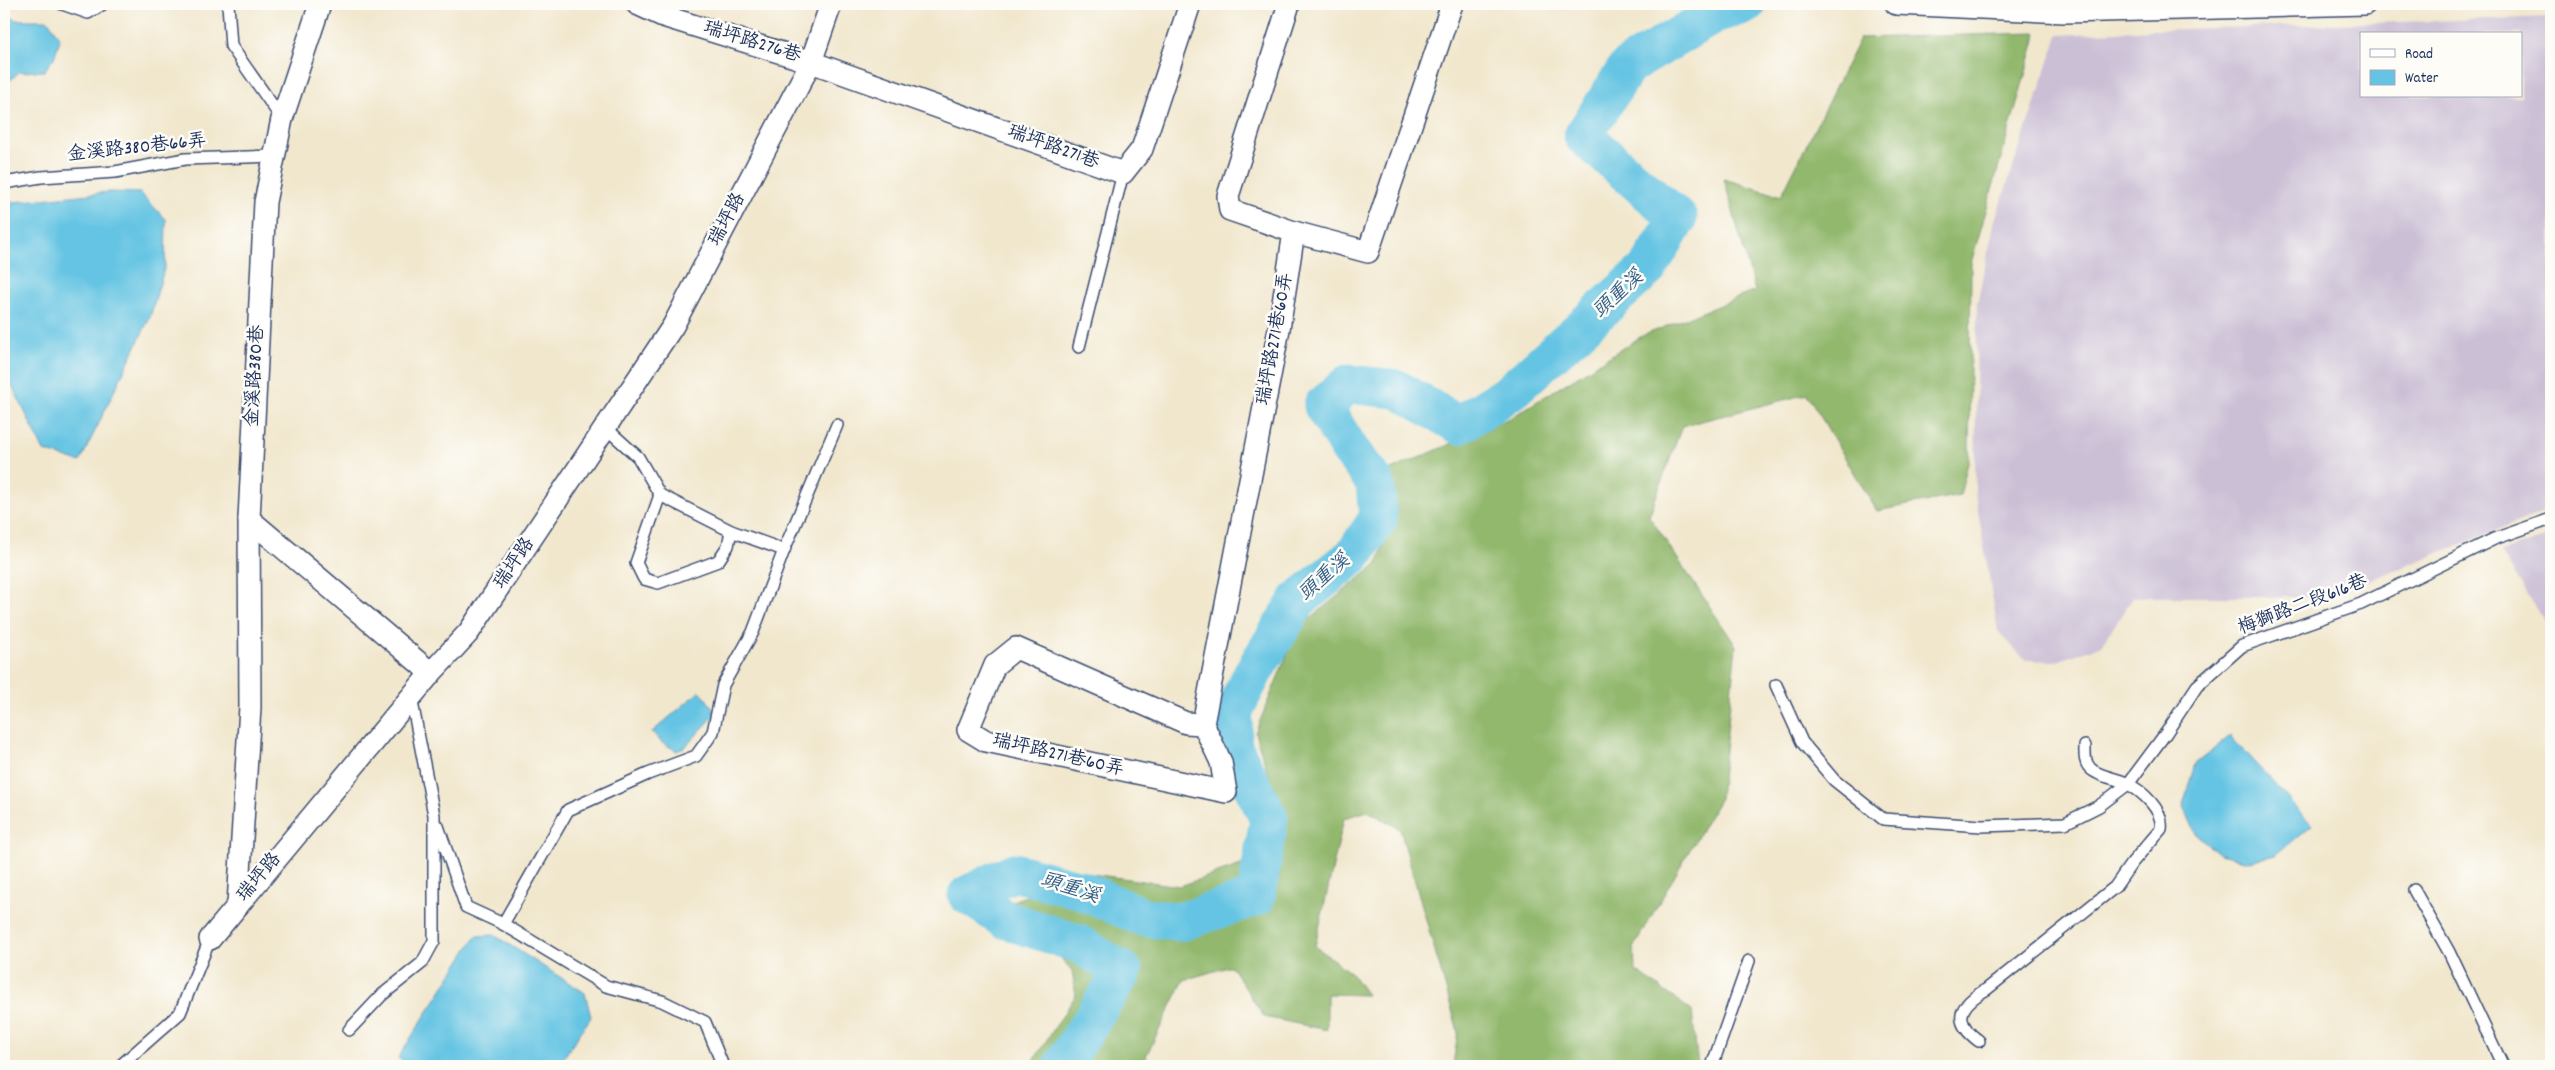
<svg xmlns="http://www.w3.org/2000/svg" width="2555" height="1070" viewBox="0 0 2555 1070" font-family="Dekko,'LXGW WenKai TC',sans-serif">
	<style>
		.industrial { fill: #cbbfd5; fill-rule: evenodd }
		.forest { fill: #92b86d; stroke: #567466 }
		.water { fill: #65c4e3; stroke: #407aa0 }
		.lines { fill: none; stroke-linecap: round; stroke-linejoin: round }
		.river { stroke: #65c4e3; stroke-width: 39 }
		.service-casing { stroke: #3b4b6f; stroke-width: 14 }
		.minor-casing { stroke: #3b4b6f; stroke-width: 24 }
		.service { stroke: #fff; stroke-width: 11 }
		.minor { stroke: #fff; stroke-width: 21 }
		.labels { text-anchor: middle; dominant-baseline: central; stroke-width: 5; stroke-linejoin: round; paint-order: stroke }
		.street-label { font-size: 19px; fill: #1b2f5e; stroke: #fdfcf7 }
		.water-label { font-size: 20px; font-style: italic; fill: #315c86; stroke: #fdfcf7 }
	</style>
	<rect width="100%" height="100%" fill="#fdfcf7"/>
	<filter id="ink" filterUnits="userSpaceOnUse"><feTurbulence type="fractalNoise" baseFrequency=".02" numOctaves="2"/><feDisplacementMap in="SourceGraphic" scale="10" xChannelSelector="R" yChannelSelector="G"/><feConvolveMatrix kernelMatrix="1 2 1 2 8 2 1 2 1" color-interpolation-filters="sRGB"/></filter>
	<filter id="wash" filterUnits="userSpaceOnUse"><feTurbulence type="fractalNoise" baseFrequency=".0096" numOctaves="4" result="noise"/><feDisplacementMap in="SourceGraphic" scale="20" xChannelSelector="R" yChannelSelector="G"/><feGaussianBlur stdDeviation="1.12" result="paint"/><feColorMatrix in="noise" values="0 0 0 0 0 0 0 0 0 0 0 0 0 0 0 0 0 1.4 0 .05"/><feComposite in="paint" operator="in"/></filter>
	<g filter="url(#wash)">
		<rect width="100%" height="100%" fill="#f1e7cd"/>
		<g class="industrial">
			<path d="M2551 17V509L2327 597H2133L2102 645 2057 661 2025 660 1998 631 1975 493 1977 304 1995 220 2058 35 2154 30ZM2361 34H2521V96H2361Z"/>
			<path d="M2551 536V633L2501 552Z"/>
		</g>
		<path class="forest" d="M2037 33 1971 263 1969 458 1960 495 1877 511 1807 394 1682 426 1649 516 1736 646 1720 798 1634 946 1635 970 1692 1011 1698 1066H1453L1458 1031 1400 829 1368 811 1344 818 1315 946 1352 974 1367 995 1327 994V1030L1264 1017 1231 966 1184 980 1141 1066H1030L1076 995 1072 971 1012 901 1091 874 1180 886 1279 852V807L1255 733 1298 628 1377 564 1394 517 1391 470 1512 417 1642 336 1755 291 1724 179 1781 196 1860 38Z"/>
		<g class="water">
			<path d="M4 12 16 20H48L60 39 54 58 44 71 19 72 4 86Z"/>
			<path d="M109 192 140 193 166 219 165 266 150 317 80 462 44 451 4 369V203Z"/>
			<path d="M700 691 713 708 714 716 685 747 677 751 661 742 652 732Z"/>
			<path d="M2230 736 2312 825 2276 855 2248 861 2220 854 2196 834 2183 805 2195 764Z"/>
			<path d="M494 935 585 993 591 1017 558 1066H410L398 1058 476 936Z"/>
		</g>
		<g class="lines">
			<path class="river" d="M1062 1066 1123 971 1079 944 1004 919 967 895 1014 872 1081 890 1143 917 1180 922 1256 897 1269 819 1232 745 1234 710 1254 671 1298 600 1353 556 1378 519 1375 482 1350 450 1323 406 1348 384 1397 389 1459 425 1510 392 1648 268 1678 218 1583 136 1628 66 1717 13 1747 4"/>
		</g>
	</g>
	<g filter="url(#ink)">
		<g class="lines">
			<defs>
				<g id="service">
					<path d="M62 4 88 13 103 4"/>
					<path d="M228 4 231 46 282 119"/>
					<path d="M4 183 41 177 115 172 185 159 274 156"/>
					<path d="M1079 347 1123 173"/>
					<path d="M606 428 638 457 660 495 731 531 784 550 837 425"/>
					<path d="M660 495 636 563 644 579 658 583 718 561 728 546 731 531"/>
					<path d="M1776 685 1802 742 1834 780 1883 819 1981 826 2065 823 2099 806 2128 784 2166 733 2197 686 2242 646 2361 604 2494 539 2551 519"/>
					<path d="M438 826 466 907 503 924"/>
					<path d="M2414 890 2449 952 2503 1066"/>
					<path d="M349 1030 382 995 422 963 434 941V815L411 697"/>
					<path d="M1979 1041C1950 1020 1961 1004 1987 989L2115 887 2131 864 2161 829C2164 810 2142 791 2126 783 2116 778 2097 776 2090 768 2084 762 2085 754 2085 746"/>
					<path d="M120 1066 180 1013 210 939"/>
					<path d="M723 1066 705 1022 662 1001 606 986 503 924 568 810 648 774 696 756 713 732 723 685 753 632 784 550"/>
					<path d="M1712 1066 1749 961"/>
				</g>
				<g id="minor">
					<path d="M320 4 282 119 265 202 249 519 431 673"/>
					<path d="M637 4 663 16 811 62 1123 173 1142 149 1190 4"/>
					<path d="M1289 4 1228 196 1230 210 1294 232 1368 252 1452 4"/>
					<path d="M1896 4 2065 12 2365 4"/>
					<path d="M1203 724 1221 762 1226 792 986 741 968 730 995 665 1016 648 1186 723 1203 724 1279 329 1294 232"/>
					<path d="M238 905 250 707 249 519"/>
					<path d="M210 939 431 673 469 632 673 326 811 62 831 4"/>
				</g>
			</defs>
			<use href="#service" class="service-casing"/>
			<use href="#minor" class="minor-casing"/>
			<use href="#service" class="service"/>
			<use href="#minor" class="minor"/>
		</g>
	</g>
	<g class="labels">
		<g class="street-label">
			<text transform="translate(752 43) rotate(17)">瑞坪路276巷</text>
			<text transform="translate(1053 148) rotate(20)">瑞坪路271巷</text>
			<text transform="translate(137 149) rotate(-6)">金溪路380巷66弄</text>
			<text transform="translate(728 220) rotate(-62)">瑞坪路</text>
			<text transform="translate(1276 339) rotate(-80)">瑞坪路271巷60弄</text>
			<text transform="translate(256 376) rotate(-87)">金溪路380巷</text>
			<text transform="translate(515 564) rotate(-56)">瑞坪路</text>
			<text transform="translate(2303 606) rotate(-21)">梅獅路二段616巷</text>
			<text transform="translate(1058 756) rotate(13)">瑞坪路271巷60弄</text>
			<text transform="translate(260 878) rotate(-50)">瑞坪路</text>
		</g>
		<g class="water-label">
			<text transform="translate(1619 295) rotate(-42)">頭重溪</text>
			<text transform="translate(1325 578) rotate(-41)">頭重溪</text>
			<text transform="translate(1070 889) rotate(18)">頭重溪</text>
		</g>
	</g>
	<rect width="2555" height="1070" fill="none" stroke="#fdfcf7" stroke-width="20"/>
	<rect x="2360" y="32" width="162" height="65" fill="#fdfcf7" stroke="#a3aaba"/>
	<rect x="2370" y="49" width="25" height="8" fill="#ffffff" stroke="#a3aaba"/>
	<text x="2405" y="58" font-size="15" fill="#1b2f5e">Road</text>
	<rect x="2370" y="70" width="25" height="15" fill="#65c4e3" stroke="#a3aaba"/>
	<text x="2405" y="82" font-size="15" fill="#1b2f5e">Water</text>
</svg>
